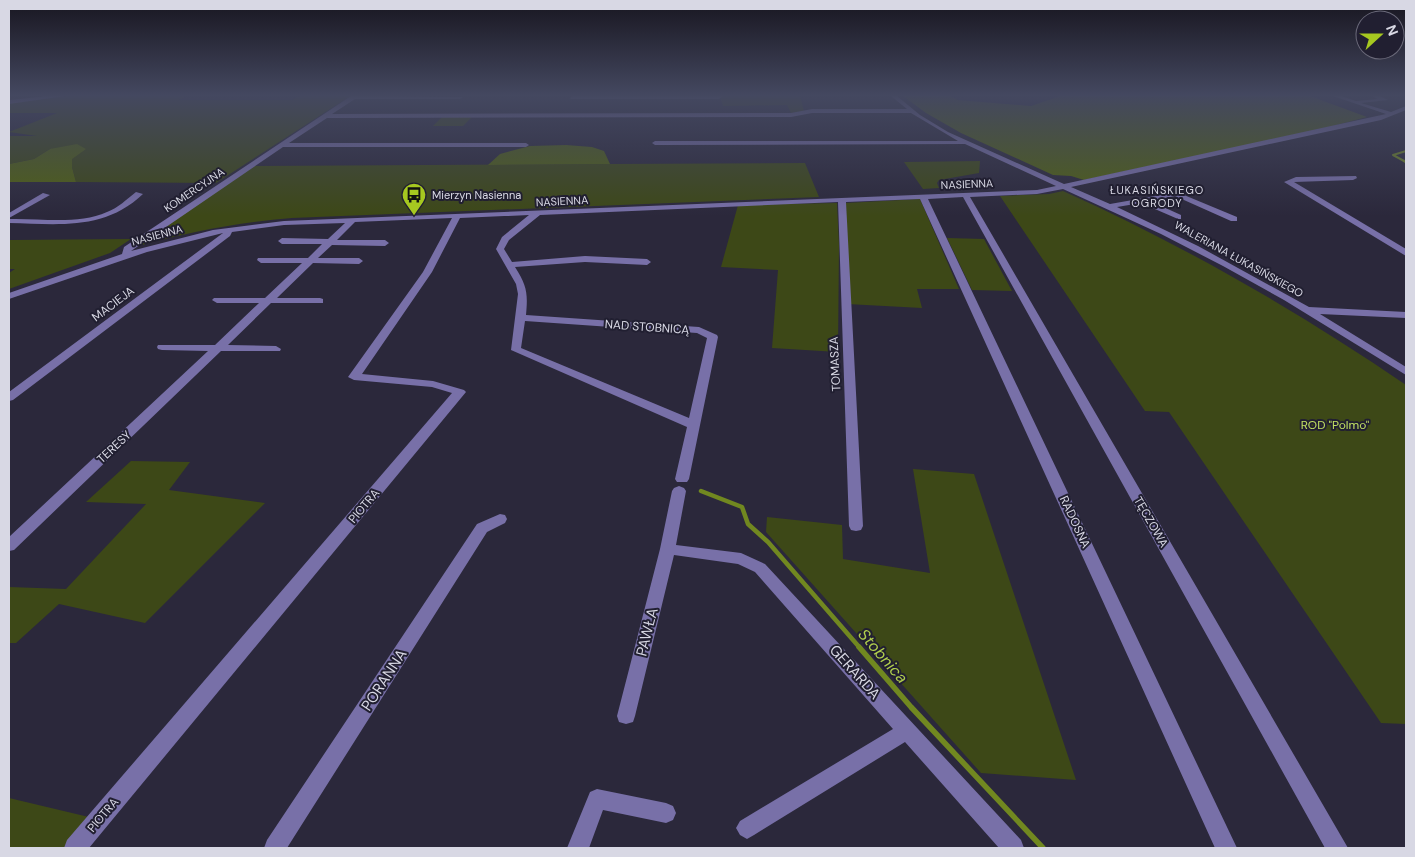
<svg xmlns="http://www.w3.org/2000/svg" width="1415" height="857" viewBox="0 0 1415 857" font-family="'DM Sans',sans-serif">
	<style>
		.green { fill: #3d4817 }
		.forest { fill: #4f6011 }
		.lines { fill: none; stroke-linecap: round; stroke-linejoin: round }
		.stream-far3 { stroke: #718820; stroke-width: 2 }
		.stream-far2 { stroke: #718820; stroke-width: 2.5 }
		.stream-far1 { stroke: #718820; stroke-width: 4.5 }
		.stream { stroke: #718820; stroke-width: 5.5 }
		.minor { fill: #7870a8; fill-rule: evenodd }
		.labels { text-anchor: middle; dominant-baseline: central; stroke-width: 4; stroke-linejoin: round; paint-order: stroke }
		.far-street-label { font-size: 11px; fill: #d8d8e4; stroke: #211f31 }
		.far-neighbourhood-label { font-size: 11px; letter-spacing: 1px; fill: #d8d8e4; stroke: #211f31 }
		.far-poi-label { font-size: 11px; fill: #d8d8e4; stroke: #211f31; text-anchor: start }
		.street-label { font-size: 12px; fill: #d8d8e4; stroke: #211f31 }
		.park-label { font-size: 12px; fill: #c2e162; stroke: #211f31 }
		.near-street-label { font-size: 15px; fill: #d8d8e4; stroke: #211f31 }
		.near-water-label { font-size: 16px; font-style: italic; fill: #b0ce4d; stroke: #211f31 }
	</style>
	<rect width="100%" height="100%" fill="#2b283b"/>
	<g class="green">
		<path d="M67 96H186L179 100H292L299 96H350L216 183 76 182 72 167V158L50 149 34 159 9 164V136H37L9 132 57 113H9V103Z"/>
		<path d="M577 96H867H800L804 111 791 113 787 105 723 106 720 96Z"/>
		<path d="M442 117H472L463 126H433Z"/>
		<path d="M980 161 979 173 939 180 937 183 939 188 923 189 904 162Z"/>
		<path d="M805 163 819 197 292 218C240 222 189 232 138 246V244L255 166Z"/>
		<path d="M1063 191C1183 245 1298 311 1406 385V724L1381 723 1169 412 1145 411 1000 196 1049 194Z"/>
		<path d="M920 199 959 289H917L922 308 847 304 846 203Z"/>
		<path d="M837 203 839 245 838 352 772 348 778 270 721 267 738 205Z"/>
		<path d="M947 238 984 239 1012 291 972 290Z"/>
		<path d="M131 239 110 253 9 289V273L15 269H9V240Z"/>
		<path d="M131 461 190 462 169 490 265 503 145 623 59 604 16 643H9V587L66 589 146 504 86 502Z"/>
		<path d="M913 469 974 474 1076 780 981 773 766 532 767 517 842 525 843 559 930 573Z"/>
		<path d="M9 798 93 818 66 848H9Z"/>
	</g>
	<g class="forest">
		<path d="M903 96H950L958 100 1031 106 1060 96H1310L1367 117 1325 128 1084 180 1071 176 1053 175 961 133 926 113Z"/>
		<path d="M77 144 86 149 72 159V167L76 182H9V164L34 159 50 149Z"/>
		<path d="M566 145 592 147 604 151 610 164 488 165 500 154 530 146Z"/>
	</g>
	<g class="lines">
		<path class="stream-far3" d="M1406 151 1393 155 1406 162"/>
		<path class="stream-far2" d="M1404 161 1406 162"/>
		<path class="stream-far1" d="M701 491 742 507 748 524 768 542 860 648"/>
		<path class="stream" d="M859 647 911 707 1043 848"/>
		<g class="minor">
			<path d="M48 96H65L9 104V100Z"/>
			<path d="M351 96 463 97 460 99H355L332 114 791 113 812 109H907L891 96H897L920 115 948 132 1064 184 1386 114 1333 96H1341L1356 101 1377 99 1373 96H1380L1388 100 1361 103 1391 112 1406 106V110L1381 120 1071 187 1110 204 1195 189V193L1184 195 1237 217V221H1231L1175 196 1150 201 1181 215V219H1178L1141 203 1117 207 1198 246 1309 307 1406 312V318L1320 314 1406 367V375L1284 300 1223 266 1161 234 1063 189 1037 194 970 197 1348 848H1325L963 197 928 199 1237 848H1215L920 199 846 202 863 526 861 530 856 531 851 530 849 526 838 202 540 215 509 240 504 249 512 262 585 256 647 259 651 262 647 265 585 262 515 267C527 286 528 293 526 315L699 327 717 335 718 337 689 479 687 482H677L675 479 687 427 511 350 518 294 516 284 496 249 502 237 529 215 460 218 432 272 362 374 433 381 464 390 466 392 89 848H64L67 840 452 393 432 387 354 380 348 377 423 272 452 218 355 222 337 240H385L389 243 385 246 332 245 318 258H359L363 261 359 264 313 263 277 298H320L323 299V303H271L228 345 276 346 281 349 280 351H221L14 550 9 551V537L208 351 162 350 158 349 157 347 158 345H215L259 303H217L212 300 214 298H265L302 263H261L257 260 258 258H308L322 244H282L278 241 282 238 328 239 345 223 284 225 232 232 230 236 13 400 9 401V392L223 233 147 252 9 299V293L122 254 124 247ZM812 113H911L958 141H655L652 143 655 145 965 144 1056 186 1037 190 284 221 213 230 131 251 283 147H526L529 145 526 143H289L327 118 791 117ZM525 321 697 333 707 338 689 418 521 348Z"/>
			<path d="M572 96H721L722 97 719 99H570Z"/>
			<path d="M1356 176 1357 178 1353 180 1294 182 1406 249V256L1284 182 1296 177Z"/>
			<path d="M136 192 143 194C104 231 58 224 9 223V219C40 218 78 225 107 212 118 208 127 199 136 192Z"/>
			<path d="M43 193 50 195 9 218V213Z"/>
			<path d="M679 486 684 488 686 491 676 545 741 553 765 564 1021 840 1024 848H999L905 742 754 835 747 839 740 835 736 828 740 821 893 729 755 572 738 564 674 555 635 716 633 722 626 724 619 722 617 716 660 549 672 491 674 488Z"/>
			<path d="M500 514 505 515 507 519 505 523 487 532 287 848H264L267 840 477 524Z"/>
			<path d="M597 789 666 803 673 806 676 813 673 820 666 823 603 810 589 848H567L590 792Z"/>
		</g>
	</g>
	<linearGradient id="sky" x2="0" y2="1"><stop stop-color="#181620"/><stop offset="0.44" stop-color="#444860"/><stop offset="1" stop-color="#444860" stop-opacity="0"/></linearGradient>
	<rect width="1415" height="216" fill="url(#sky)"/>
	<defs>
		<symbol id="bus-pin" viewBox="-11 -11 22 30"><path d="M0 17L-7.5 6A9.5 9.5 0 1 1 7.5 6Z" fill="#a6c820" stroke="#211f31"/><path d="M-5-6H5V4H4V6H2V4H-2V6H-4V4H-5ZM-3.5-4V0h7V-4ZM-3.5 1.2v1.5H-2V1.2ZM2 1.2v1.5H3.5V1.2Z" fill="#111"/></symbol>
	</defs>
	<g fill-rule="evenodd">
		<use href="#bus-pin" x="400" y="181" width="28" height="38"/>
	</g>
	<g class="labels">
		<g class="far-street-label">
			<text transform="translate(967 184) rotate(-2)">NASIENNA</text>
			<text transform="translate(194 190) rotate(-34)">KOMERCYJNA</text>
			<text transform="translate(562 201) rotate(-3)">NASIENNA</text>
			<text transform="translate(157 235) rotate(-15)">NASIENNA</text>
			<text transform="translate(1239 259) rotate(29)">WALERIANA ŁUKASIŃSKIEGO</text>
		</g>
		<g class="far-neighbourhood-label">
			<text x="1157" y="190">ŁUKASIŃSKIEGO<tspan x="1157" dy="13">OGRODY</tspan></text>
		</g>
		<g class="far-poi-label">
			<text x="432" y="195">Mierzyn Nasienna</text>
		</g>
		<g class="street-label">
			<text transform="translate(113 304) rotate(-37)">MACIEJA</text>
			<text transform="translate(647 327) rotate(4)">NAD STOBNICĄ</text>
			<text transform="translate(835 364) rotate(-93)">TOMASZA</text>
			<text transform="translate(114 447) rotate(-43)">TERESY</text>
			<text transform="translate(364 506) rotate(-50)">PIOTRA</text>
			<text transform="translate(1075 522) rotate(65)">RADOSNA</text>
			<text transform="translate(1151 522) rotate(60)">TĘCZOWA</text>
			<text transform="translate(103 815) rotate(-50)">PIOTRA</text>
		</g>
		<g class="park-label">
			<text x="1335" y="425">ROD "Polmo"</text>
		</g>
		<g class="near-street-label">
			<text transform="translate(647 632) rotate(-76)">PAWŁA</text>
			<text transform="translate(855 672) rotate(48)">GERARDA</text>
			<text transform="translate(384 680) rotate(-57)">PORANNA</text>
		</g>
		<g class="near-water-label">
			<text transform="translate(883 656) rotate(49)">Stobnica</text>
		</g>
	</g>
	<rect width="1415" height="857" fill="none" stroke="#d8d8e4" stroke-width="20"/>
	<g transform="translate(1380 35) rotate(69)"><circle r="24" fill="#211f31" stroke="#6a6979"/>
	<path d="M0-4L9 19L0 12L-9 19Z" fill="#a6c820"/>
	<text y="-8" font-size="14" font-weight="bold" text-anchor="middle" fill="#d8d8e4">N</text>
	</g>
</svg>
